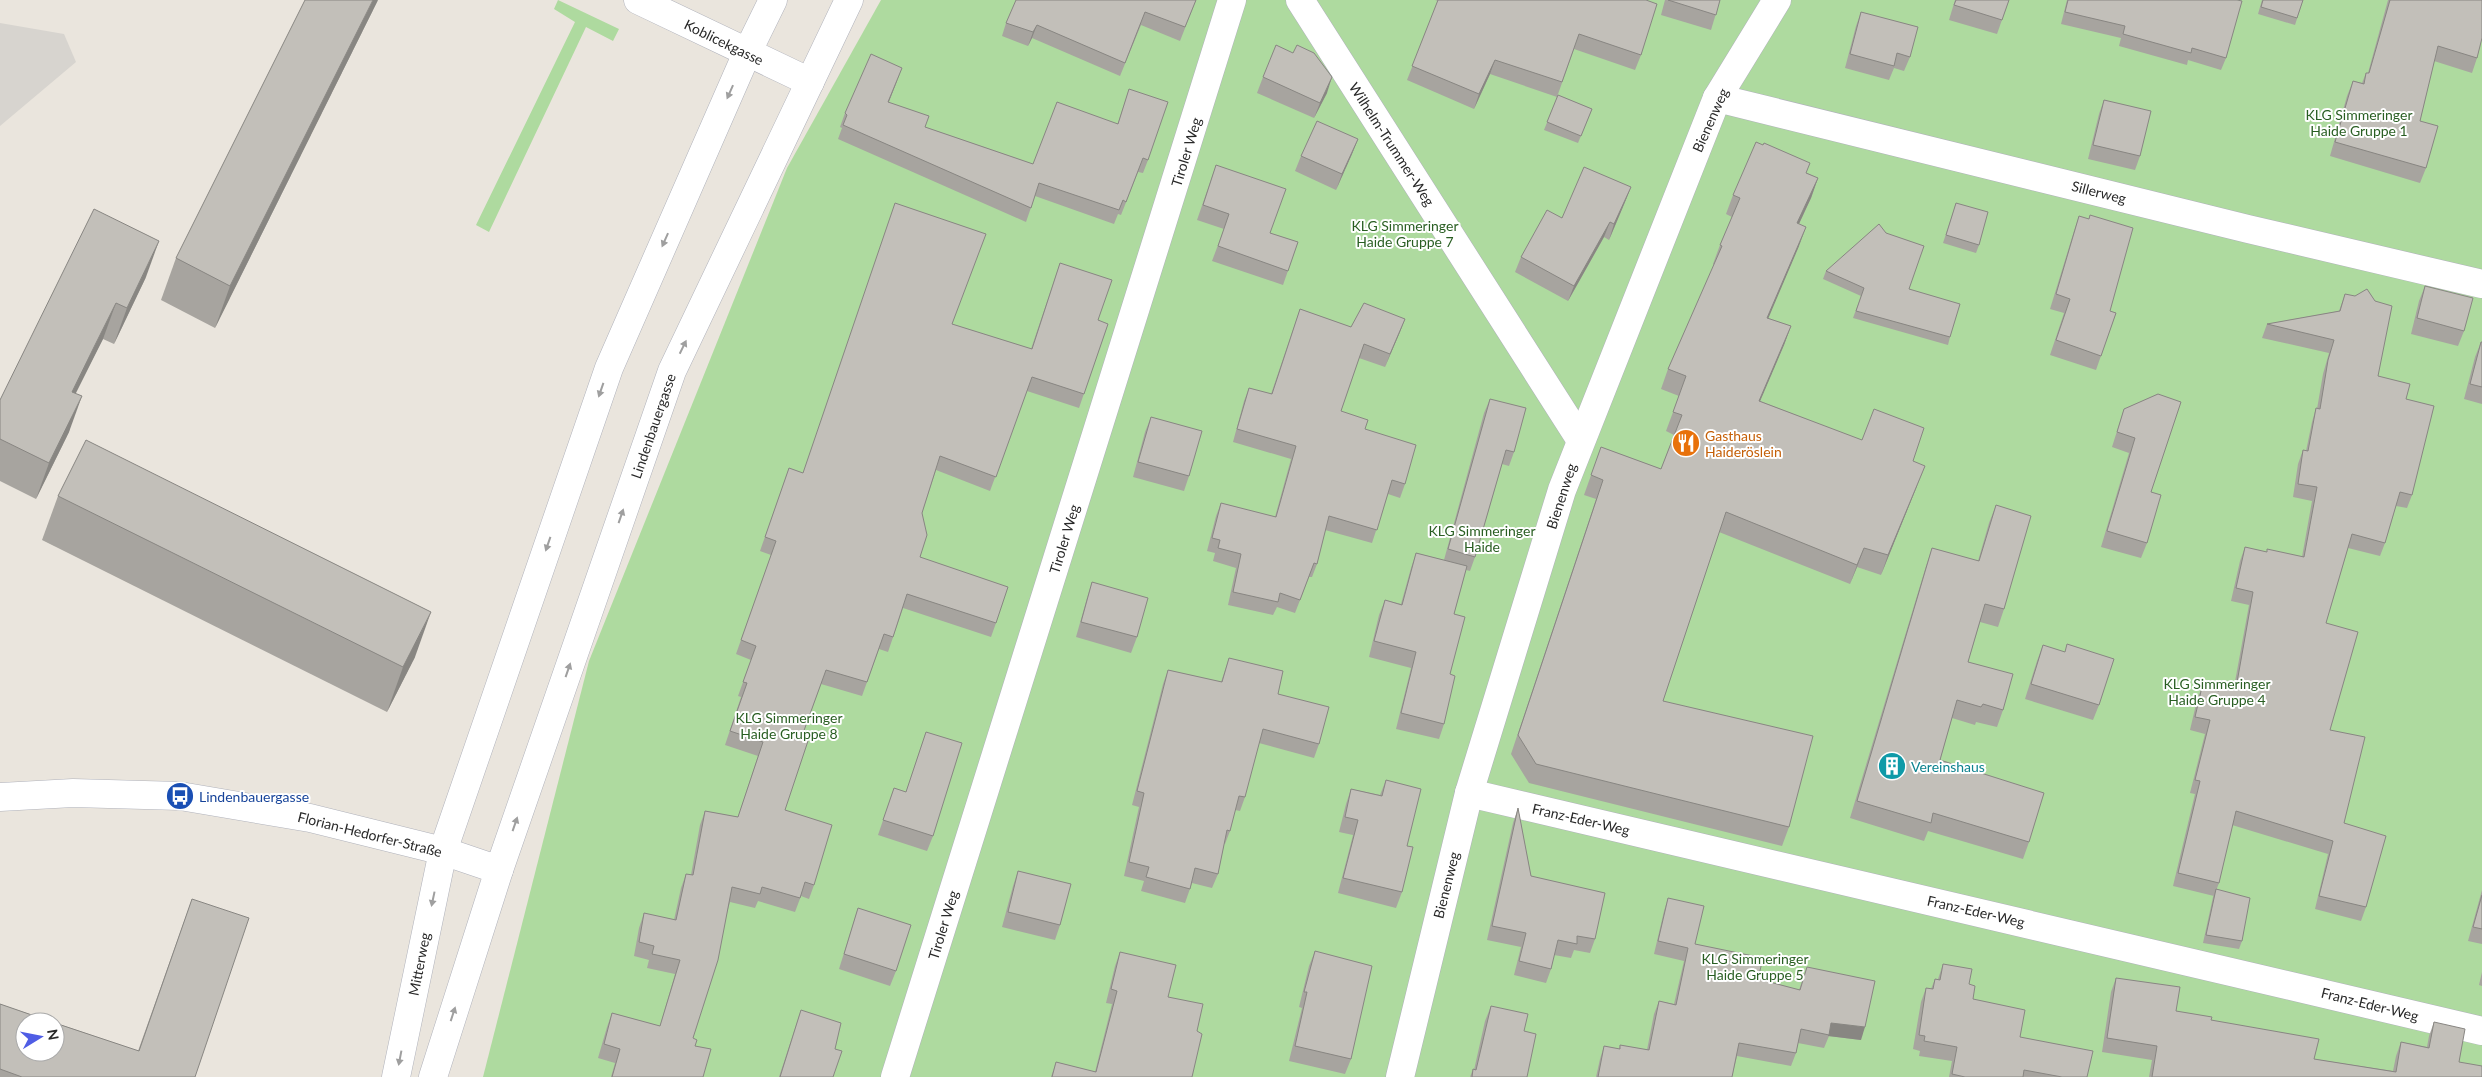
<svg xmlns="http://www.w3.org/2000/svg" width="2482" height="1077" viewBox="0 0 2482 1077" font-family="Lato,sans-serif">
	<style>
		.green { fill: #aeda9f }
		.plaza { fill: #d7d4cf }
		.lines { fill: none; stroke-linecap: round; stroke-linejoin: round }
		.street-casing { stroke: #b0b2bb; stroke-width: 29 }
		.secondary-casing { stroke: #b0b2bb; stroke-width: 29 }
		.street { stroke: #fff; stroke-width: 28 }
		.secondary { stroke: #fff; stroke-width: 28 }
		.wall { fill: #a7a49f }
		.shaded-wall { fill: #888682 }
		.building { fill: #c2bfb9; stroke: #888682 }
		.oneway { fill: #9f9f9f }
		.labels { text-anchor: middle; dominant-baseline: central; stroke-width: 4; stroke-linejoin: round; paint-order: stroke }
		.street-label { font-size: 14px; fill: #292929; stroke: #fff }
		.park-label { font-size: 14px; fill: #295e22; stroke: #fff }
		.food-label { font-size: 14px; fill: #c56008; stroke: #fff; text-anchor: start }
		.culture-label { font-size: 14px; fill: #0d838f; stroke: #fff; text-anchor: start }
		.transit-label { font-size: 14px; fill: #164399; stroke: #fff; text-anchor: start }
	</style>
	<rect width="100%" height="100%" fill="#eae5dd"/>
	<g class="green">
		<path d="M558 0 619 29 613 41 586 27 489 232 476 225 575 22 554 9Z"/>
		<path d="M881 0H2482V1077H483L589 661 787 168Z"/>
	</g>
	<path class="plaza" d="M0 23 64 34 76 62 0 126Z"/>
	<g class="lines">
		<defs>
			<g id="street">
				<path d="M638 0 810 82"/>
				<path d="M1300 0 1580 439"/>
				<path d="M1717 98 2248 229 2482 284"/>
				<path d="M1469 793 2482 1031"/>
				<path d="M396 1077 443 851"/>
				<path d="M433 1077 499 870"/>
				<path d="M895 1077 1232 0"/>
				<path d="M1400 1077 1469 793 1562 490 1717 98 1777 0"/>
			</g>
			<g id="secondary">
				<path d="M0 797 73 793 180 796 310 818 443 851 499 870 672 371 849 0"/>
				<path d="M443 851 609 368 747 53 773 0"/>
			</g>
		</defs>
		<use href="#street" class="street-casing"/>
		<use href="#secondary" class="secondary-casing"/>
		<use href="#street" class="street"/>
		<use href="#secondary" class="secondary"/>
	</g>
	<g class="wall">
		<path d="M378 0 215 328 161 300 176 258Z"/>
		<path d="M1196 0 1180 41 1141 25 1120 76 1032 38 1028 46 1002 36 1006 23Z"/>
		<path d="M1435 0H1646L1641 55 1635 70 1574 49 1557 97 1490 74 1474 109 1407 80 1438 1Z"/>
		<path d="M1665 0H1720L1711 30 1661 15Z"/>
		<path d="M1955 0H2009L1997 34 1949 20Z"/>
		<path d="M2067 0H2237L2226 58 2221 70 2188 60 2187 65 2119 46 2121 38 2061 24Z"/>
		<path d="M2262 0H2303L2295 25 2258 14Z"/>
		<path d="M2388 0H2482L2477 58 2472 73 2434 61 2420 121 2426 168 2420 183 2330 156 2347 96 2353 81 2362 83 2366 73H2368Z"/>
		<path d="M1861 12 1910 57 1904 71 1894 68 1889 80 1845 68 1856 26Z"/>
		<path d="M1263 77 1327 93 1314 118 1257 93Z"/>
		<path d="M897 81 889 102 925 127 1033 164 1118 123 1129 89 1148 160 1143 173 1138 172 1121 215 1118 214 1114 224 1035 196 1026 222 838 139 842 128 840 127 845 113Z"/>
		<path d="M1558 95 1592 109 1578 143 1544 130Z"/>
		<path d="M2104 100 2140 156 2135 170 2088 159 2099 114Z"/>
		<path d="M1358 139 1352 154 1336 190 1295 171 1301 156Z"/>
		<path d="M1216 165 1270 233 1298 242 1283 285 1212 261 1224 229 1197 220Z"/>
		<path d="M1807 173 1818 178 1811 198 1799 224V246L1768 318 1791 326 1784 345 1760 401 1913 461 1917 486 1881 575 1857 567 1850 584 1719 532 1663 701 1789 827 1782 846 1529 783 1511 754 1596 499 1584 495 1601 447 1661 469 1674 435 1666 431 1679 396 1661 389 1668 369 1714 265 1713 264 1720 245 1732 217 1726 214 1733 195Z"/>
		<path d="M1631 187 1625 202 1609 240 1604 237 1568 301 1515 272 1521 257 1562 218Z"/>
		<path d="M1956 203 1979 245 1976 253 1943 243Z"/>
		<path d="M2079 216 2110 311 2116 313 2096 370 2050 355 2064 313 2050 309 2074 231Z"/>
		<path d="M1060 263 1098 320 1108 324 1079 408 1027 391 990 491 936 470 922 513 920 557 996 623 991 637 903 608 888 652 879 649 862 696 821 684 802 736 785 810 814 885 809 899 801 896 795 912 758 901 755 908 730 902 693 1038 703 1077H611L615 1063 598 1058 607 1027 612 1013 660 1026 675 974 647 968 649 960 634 956 639 928 644 913 674 920 681 888 686 874 691 875 700 825 705 811 738 817 758 756 725 745 741 697 738 696 751 660 736 654 771 555 760 551 789 468 803 473 952 324 1031 349Z"/>
		<path d="M1826 271 1909 289 1950 337 1948 345 1853 318 1861 296 1823 279Z"/>
		<path d="M146 277 114 344 103 339 75 393 69 432 36 499 0 481V400Z"/>
		<path d="M2425 286 2464 331 2458 346 2411 334 2419 301Z"/>
		<path d="M2345 294 2378 376 2406 399 2412 495 2407 508 2396 506 2385 543 2380 556 2348 548 2326 623 2330 730 2344 823 2366 907 2361 921 2315 909 2328 854 2232 825 2219 883 2214 896 2173 886 2195 794 2190 793 2205 734 2190 730 2197 700 2202 687 2218 691 2221 684 2234 687 2249 605 2231 601 2240 561 2245 547 2266 552 2302 557 2312 501 2293 497 2298 464 2303 450 2306 451 2312 422 2316 408 2317 409 2323 374 2329 353 2262 338 2267 324 2339 311Z"/>
		<path d="M1300 309 1351 327 1405 319 1385 367 1359 358 1341 411 1365 429 1405 484 1400 498 1388 494 1372 543 1325 530 1317 564 1312 577H1309L1295 613 1277 607 1273 615 1228 605 1236 568 1213 561 1215 553 1207 551 1216 516 1221 503 1275 517 1291 459 1233 442 1244 401 1249 388 1271 394Z"/>
		<path d="M2481 342H2482V404L2464 399 2475 357Z"/>
		<path d="M2158 394 2151 492 2147 543 2141 558 2101 547 2129 453 2112 447 2124 409Z"/>
		<path d="M1490 399 1514 452 1509 466 1502 464 1475 557 1470 571 1466 570 1454 614 1450 674 1444 724 1439 739 1396 729 1411 668 1369 657 1379 615 1385 600 1401 604 1411 568 1416 553 1444 560 1484 413Z"/>
		<path d="M1151 417 1189 476 1184 491 1133 477 1145 432Z"/>
		<path d="M58 496 415 657 387 712 42 540Z"/>
		<path d="M1996 505 2004 609 1998 627 1980 622 1968 662 2003 710 1997 727 1976 722 1975 725 1952 718 1940 760 2029 842 2023 859 1928 831 1924 841 1850 818 1926 566 1932 548 1978 561 1989 523Z"/>
		<path d="M1092 582 1137 637 1131 653 1076 637 1087 598Z"/>
		<path d="M2043 645 2099 705 2093 720 2025 699 2037 661Z"/>
		<path d="M1229 658 1278 694 1319 744 1314 758 1259 743 1245 797 1240 811 1235 810 1230 831 1225 844H1224L1218 874 1212 888 1192 883 1185 903 1141 891 1144 881 1124 876 1139 807 1132 805 1163 684 1168 670 1221 682Z"/>
		<path d="M926 732 933 836 927 851 878 835 894 788 906 792Z"/>
		<path d="M1386 780 1407 846 1402 892 1396 908 1338 893 1353 835 1339 832 1346 804 1351 789 1380 795Z"/>
		<path d="M1518 808 1531 876 1595 939 1590 953 1574 950 1571 958 1554 955 1551 969 1546 983 1514 975 1521 947 1487 940 1513 823Z"/>
		<path d="M1018 871 1060 925 1055 940 1002 927 1013 886Z"/>
		<path d="M2216 889 2242 941 2239 949 2203 943 2213 897Z"/>
		<path d="M2482 890V944L2468 941Z"/>
		<path d="M1668 898 1695 944 1758 979 1799 990 1807 967 1861 1040 1829 1036 1824 1048 1798 1043 1796 1053 1791 1066 1737 1056 1732 1077H1596L1600 1059 1604 1046 1619 1049 1620 1045 1647 1050 1654 1014 1659 1001 1674 1004 1684 961 1654 954 1664 911Z"/>
		<path d="M192 899 195 1077H0V1004L138 1051Z"/>
		<path d="M858 908 896 971 890 986 839 969Z"/>
		<path d="M1315 951 1351 1059 1345 1074 1289 1061 1302 1008 1299 1007 1309 966Z"/>
		<path d="M1120 952 1168 997 1197 1031 1192 1077H1051L1056 1062 1095 1072 1112 1004 1106 1003 1115 966Z"/>
		<path d="M1943 964 1969 984 1973 999 2020 1037 2087 1077H1949L1952 1061 1919 1056 1920 1051 1913 1049 1921 1002 1926 988 1931 989 1935 979H1938Z"/>
		<path d="M2482 972V986L2479 985Z"/>
		<path d="M2116 978 2176 1011 2211 1020 2314 1059 2393 1071 2396 1056 2401 1042 2427 1047 2429 1036 2434 1022 2459 1062 2482 1077H2149L2152 1060 2102 1052 2111 992Z"/>
		<path d="M1491 1006 1524 1031 1527 1077H1470L1473 1069 1474 1070 1485 1021Z"/>
		<path d="M801 1010 835 1049 833 1077H779Z"/>
	</g>
	<g class="shaded-wall">
		<path d="M373 0H378L215 328 230 286Z"/>
		<path d="M1037 25 1032 38 1028 46 1033 32Z"/>
		<path d="M1495 60 1490 74 1474 109 1479 94Z"/>
		<path d="M902 68 897 81 883 116 888 102Z"/>
		<path d="M1332 77 1327 93 1314 118 1320 103Z"/>
		<path d="M1358 139 1352 154 1336 190 1342 174Z"/>
		<path d="M1818 178 1811 198 1790 243 1797 223Z"/>
		<path d="M1631 187 1625 202 1609 240 1614 224Z"/>
		<path d="M1610 222 1604 237 1568 301 1574 286Z"/>
		<path d="M1806 227 1799 246 1760 338 1767 318Z"/>
		<path d="M159 241 146 277 114 344 127 308Z"/>
		<path d="M116 303 103 339 59 427 72 392Z"/>
		<path d="M1405 319 1400 332 1385 367 1390 354Z"/>
		<path d="M1791 326 1784 345 1752 420 1759 401Z"/>
		<path d="M82 396 69 432 36 499 49 463Z"/>
		<path d="M1925 466 1917 486 1881 575 1888 555Z"/>
		<path d="M1864 548 1857 567 1850 584 1857 565Z"/>
		<path d="M431 612 415 657 387 712 403 667Z"/>
		<path d="M1831 1023 1865 1027 1861 1040 1828 1036Z"/>
	</g>
	<g class="building">
		<path d="M305 0H373L230 286 176 258Z"/>
		<path d="M1016 0H1196L1185 27 1145 12 1125 63 1037 25 1033 32 1006 23Z"/>
		<path d="M1438 0H1646L1657 4 1641 55 1579 34 1562 82 1495 60 1479 94 1412 66Z"/>
		<path d="M1668 0H1720L1716 15Z"/>
		<path d="M1956 0H2009L2002 20 1954 5Z"/>
		<path d="M2068 0H2237L2242 1 2226 58 2192 48 2191 53 2123 34 2125 26 2065 12Z"/>
		<path d="M2263 0H2303L2297 18 2261 7Z"/>
		<path d="M2390 0H2482V38L2477 58 2438 46 2420 121 2438 126 2426 168 2335 142 2353 81 2364 84 2366 73H2369Z"/>
		<path d="M1861 12 1918 27 1910 57 1897 53 1894 66 1850 54Z"/>
		<path d="M1276 45 1293 53 1297 45 1314 53 1332 77 1320 103 1263 77Z"/>
		<path d="M871 54 902 68 888 102 929 116 925 127 1033 164 1057 102 1118 124 1129 89 1168 102 1148 160 1143 158 1126 202 1123 200 1119 210 1039 183 1031 208 843 125 847 115 845 113Z"/>
		<path d="M1558 95 1592 109 1581 136 1547 122Z"/>
		<path d="M2104 100 2151 111 2140 156 2093 145Z"/>
		<path d="M1317 121 1358 139 1342 174 1301 156Z"/>
		<path d="M1756 142 1763 145 1764 143 1810 163 1806 173 1818 178 1797 223 1806 227 1767 318 1791 326 1759 401 1862 440 1874 409 1924 428 1913 461 1925 466 1888 555 1864 548 1857 565 1726 512 1663 701 1813 736 1789 827 1536 764 1518 735 1603 480 1591 475 1601 447 1661 469 1682 415 1673 412 1686 376 1668 369 1722 246 1720 245 1740 198 1733 195Z"/>
		<path d="M1216 165 1286 189 1270 233 1298 242 1288 271 1218 246 1229 214 1203 205Z"/>
		<path d="M1584 167 1631 187 1614 224 1610 222 1574 286 1521 257 1547 210 1562 218Z"/>
		<path d="M895 203 986 234 952 324 1032 349 1060 263 1112 280 1098 320 1108 324 1084 394 1032 377 996 477 940 456 922 513 927 535 920 557 1008 587 996 623 907 594 893 637 884 634 867 682 826 670 802 736 809 738 785 810 832 825 814 885 805 882 800 898 762 887 760 894 732 887 718 960 693 1038 697 1040 695 1046 711 1049 703 1077H612L620 1049 604 1044 612 1013 660 1026 680 960 652 954 654 946 639 942 644 913 676 920 686 874 693 875 705 811 738 817 763 742 730 731 747 683 743 682 756 646 741 640 776 541 765 537 789 468 803 473Z"/>
		<path d="M1956 203 1988 212 1979 245 1946 235Z"/>
		<path d="M94 209 159 241 127 308 116 303 94 347 72 392 82 396 49 463 0 439V400Z"/>
		<path d="M2090 215 2133 228 2110 311 2116 313 2101 356 2056 340 2070 299 2056 294 2079 216 2089 219Z"/>
		<path d="M1879 224 1886 233 1924 246 1909 289 1960 304 1950 337 1856 311 1864 288 1826 271Z"/>
		<path d="M2425 286 2473 298 2464 331 2417 318Z"/>
		<path d="M2367 289 2375 301 2392 306 2378 376 2410 384 2406 399 2434 406 2412 495 2400 492 2385 543 2352 534 2326 623 2358 632 2330 730 2365 737 2344 823 2386 836 2366 907 2319 896 2333 841 2236 811 2219 883 2178 873 2200 781 2195 780 2210 720 2195 717 2202 687 2219 691 2221 684 2236 688 2253 592 2236 588 2245 547 2267 552V549L2304 557 2317 487 2298 484 2303 450 2308 451 2316 408 2320 409 2328 360 2334 340 2267 324 2340 311 2345 294 2355 296Z"/>
		<path d="M1364 303 1405 319 1390 354 1364 344 1341 411 1368 420 1365 429 1416 445 1405 484 1392 480 1377 530 1329 516 1317 564 1314 563 1300 600 1280 593 1278 602 1233 592 1241 554 1218 548 1220 540 1212 538 1221 503 1276 517 1296 446 1237 429 1249 388 1272 394 1300 309 1351 327Z"/>
		<path d="M2481 342H2482V387L2470 384Z"/>
		<path d="M2158 394 2181 402 2151 492 2161 495 2147 543 2107 531 2135 438 2117 432 2124 409Z"/>
		<path d="M1490 399 1526 408 1514 452 1506 450 1475 557 1448 549Z"/>
		<path d="M1151 417 1202 431 1189 476 1138 462Z"/>
		<path d="M86 440 431 612 403 667 58 496Z"/>
		<path d="M1996 505 2031 516 2004 609 1985 604 1968 662 2013 674 2003 710 1983 704 1981 707 1957 700 1940 760 2044 793 2029 842 1933 813 1931 823 1857 801 1932 548 1979 561Z"/>
		<path d="M1416 553 1467 566 1454 614 1465 617 1450 674 1455 676 1444 724 1401 713 1416 652 1374 641 1385 600 1402 605Z"/>
		<path d="M1092 582 1148 598 1137 637 1081 622Z"/>
		<path d="M2067 644 2114 659 2099 705 2031 684 2043 645 2065 652Z"/>
		<path d="M1229 658 1283 671 1278 694 1329 707 1319 744 1263 729 1245 797 1239 796 1230 831 1227 830 1218 874 1195 868 1190 889 1146 877 1149 867 1129 862 1144 793 1137 791 1168 670 1222 682Z"/>
		<path d="M926 732 962 743 933 836 883 820 894 788 906 792Z"/>
		<path d="M1386 780 1421 789 1407 846 1413 847 1402 892 1343 878 1358 820 1345 817 1351 789 1382 796Z"/>
		<path d="M1518 808 1531 876 1605 893 1595 939 1577 936V944L1558 940 1551 969 1519 961 1526 933 1492 926Z"/>
		<path d="M1018 871 1071 884 1060 925 1008 912Z"/>
		<path d="M2216 889 2250 898 2242 941 2206 935Z"/>
		<path d="M2482 895V929L2473 927Z"/>
		<path d="M1668 898 1704 906 1695 944 1763 958 1758 979 1800 990 1807 967 1875 981 1865 1027 1831 1023 1829 1035 1801 1029 1796 1053 1739 1043 1732 1077H1598L1604 1046 1620 1049V1045L1649 1050 1659 1001 1676 1005 1688 948 1658 941Z"/>
		<path d="M192 899 249 918 195 1077H22L0 1069V1004L52 1022H25V1052H55V1023L139 1051Z"/>
		<path d="M858 908 911 925 896 971 844 954Z"/>
		<path d="M1315 951 1372 966 1351 1059 1295 1046 1307 992H1304Z"/>
		<path d="M1120 952 1176 965 1168 997 1203 1004 1197 1031 1202 1034 1192 1077H1052L1056 1062 1096 1072 1117 991 1111 989Z"/>
		<path d="M1943 964 1972 969 1969 984 1975 986 1973 999 2025 1010 2020 1037 2093 1051 2087 1077H2062L2024 1070 2023 1077H1965L1952 1074 1957 1047 1924 1041 1925 1036 1919 1035 1926 988 1933 989 1935 979 1940 980Z"/>
		<path d="M2116 978 2180 987 2176 1011 2212 1017 2211 1020 2319 1039 2314 1059 2396 1072 2401 1042 2429 1048 2434 1022 2465 1029 2459 1062 2482 1066V1077H2152L2157 1046 2107 1038Z"/>
		<path d="M1491 1006 1528 1014 1524 1031 1536 1034 1527 1077H1472L1473 1069 1476 1070Z"/>
		<path d="M801 1010 841 1023 835 1049 842 1051 833 1077H780Z"/>
	</g>
	<defs><path id="oneway-solid" d="M-6-.8H1V-3.2L6.5 0L1 3.2V.8H-6Z" transform="scale(1.25)"/></defs>
	<g class="oneway">
		<use href="#oneway-solid" transform="translate(730 92) rotate(114)"/>
		<use href="#oneway-solid" transform="translate(665 240) rotate(114)"/>
		<use href="#oneway-solid" transform="translate(683 347) rotate(-64)"/>
		<use href="#oneway-solid" transform="translate(601 390) rotate(109)"/>
		<use href="#oneway-solid" transform="translate(621 516) rotate(-71)"/>
		<use href="#oneway-solid" transform="translate(548 544) rotate(109)"/>
		<use href="#oneway-solid" transform="translate(568 670) rotate(-71)"/>
		<use href="#oneway-solid" transform="translate(515 824) rotate(-71)"/>
		<use href="#oneway-solid" transform="translate(433 899) rotate(102)"/>
		<use href="#oneway-solid" transform="translate(453 1014) rotate(-72)"/>
		<use href="#oneway-solid" transform="translate(400 1058) rotate(101)"/>
	</g>
	<defs>
		<symbol id="restaurant-disc" viewBox="-11 -11 22 22"><circle r="9.5" fill="#e8710a" stroke="#fff"/><path d="M-5-6h1v4h1v-4h1v4h1v-4h1v5L-1.5 .5V6h-2V.5L-5-1ZM5-6V6H3V1.5H1.5Q1.5-4 5-6Z" fill="#fff"/></symbol>
		<symbol id="building-disc" viewBox="-11 -11 22 22"><circle r="9.5" fill="#0f9aa8" stroke="#fff"/><path d="M-4-6H4V6H1V3H-1V6H-4ZM-2.5-4.3h1.7v1.8h-1.7ZM.8-4.3h1.7v1.8H.8ZM-2.5-1h1.7V.8h-1.7ZM.8-1h1.7V.8H.8Z" fill="#fff"/></symbol>
		<symbol id="bus-disc" viewBox="-11 -11 22 22"><circle r="9.5" fill="#1a4fb4" stroke="#fff"/><path d="M-5-6H5V4H4V6H2V4H-2V6H-4V4H-5ZM-3.5-4V0h7V-4ZM-3.5 1.2v1.5H-2V1.2ZM2 1.2v1.5H3.5V1.2Z" fill="#fff"/></symbol>
	</defs>
	<g fill-rule="evenodd">
		<use href="#restaurant-disc" x="1670" y="427" width="32" height="32"/>
		<use href="#building-disc" x="1876" y="750" width="32" height="32"/>
		<use href="#bus-disc" x="164" y="780" width="32" height="32"/>
	</g>
	<g class="labels">
		<g class="street-label">
			<text transform="translate(724 42) rotate(26)">Koblicekgasse</text>
			<text transform="translate(1710 120) rotate(-66)">Bienenweg</text>
			<text transform="translate(1392 144) rotate(57)">Wilhelm-Trummer-Weg</text>
			<text transform="translate(1186 152) rotate(-73)">Tiroler Weg</text>
			<text transform="translate(2099 192) rotate(14)">Sillerweg</text>
			<text transform="translate(653 426) rotate(-71)">Lindenbauergasse</text>
			<text transform="translate(1561 496) rotate(-72)">Bienenweg</text>
			<text transform="translate(1064 539) rotate(-73)">Tiroler Weg</text>
			<text transform="translate(1581 819) rotate(13)">Franz-Eder-Weg</text>
			<text transform="translate(370 834) rotate(14)">Florian-Hedorfer-Straße</text>
			<text transform="translate(1446 885) rotate(-76)">Bienenweg</text>
			<text transform="translate(1976 911) rotate(13)">Franz-Eder-Weg</text>
			<text transform="translate(943 925) rotate(-73)">Tiroler Weg</text>
			<text transform="translate(419 964) rotate(-79)">Mitterweg</text>
			<text transform="translate(2370 1004) rotate(14)">Franz-Eder-Weg</text>
		</g>
		<g class="park-label">
			<text x="2359" y="114">KLG Simmeringer<tspan x="2359" dy="16">Haide Gruppe 1</tspan></text>
			<text x="1405" y="225">KLG Simmeringer<tspan x="1405" dy="16">Haide Gruppe 7</tspan></text>
			<text x="1482" y="530">KLG Simmeringer<tspan x="1482" dy="16">Haide</tspan></text>
			<text x="2217" y="683">KLG Simmeringer<tspan x="2217" dy="16">Haide Gruppe 4</tspan></text>
			<text x="789" y="717">KLG Simmeringer<tspan x="789" dy="16">Haide Gruppe 8</tspan></text>
			<text x="1755" y="958">KLG Simmeringer<tspan x="1755" dy="16">Haide Gruppe 5</tspan></text>
		</g>
		<g class="food-label">
			<text x="1705" y="435">Gasthaus<tspan x="1705" dy="16">Haideröslein</tspan></text>
		</g>
		<g class="culture-label">
			<text x="1911" y="766">Vereinshaus</text>
		</g>
		<g class="transit-label">
			<text x="199" y="796">Lindenbauergasse</text>
		</g>
	</g>
	<g transform="translate(40 1037) rotate(80)"><circle r="24" fill="#ffffff" stroke="#a9a9a9"/>
	<path d="M0-4L9 19L0 12L-9 19Z" fill="#4f5de5"/>
	<text y="-8" font-size="14" font-weight="bold" text-anchor="middle" fill="#292929">N</text>
	</g>
</svg>
